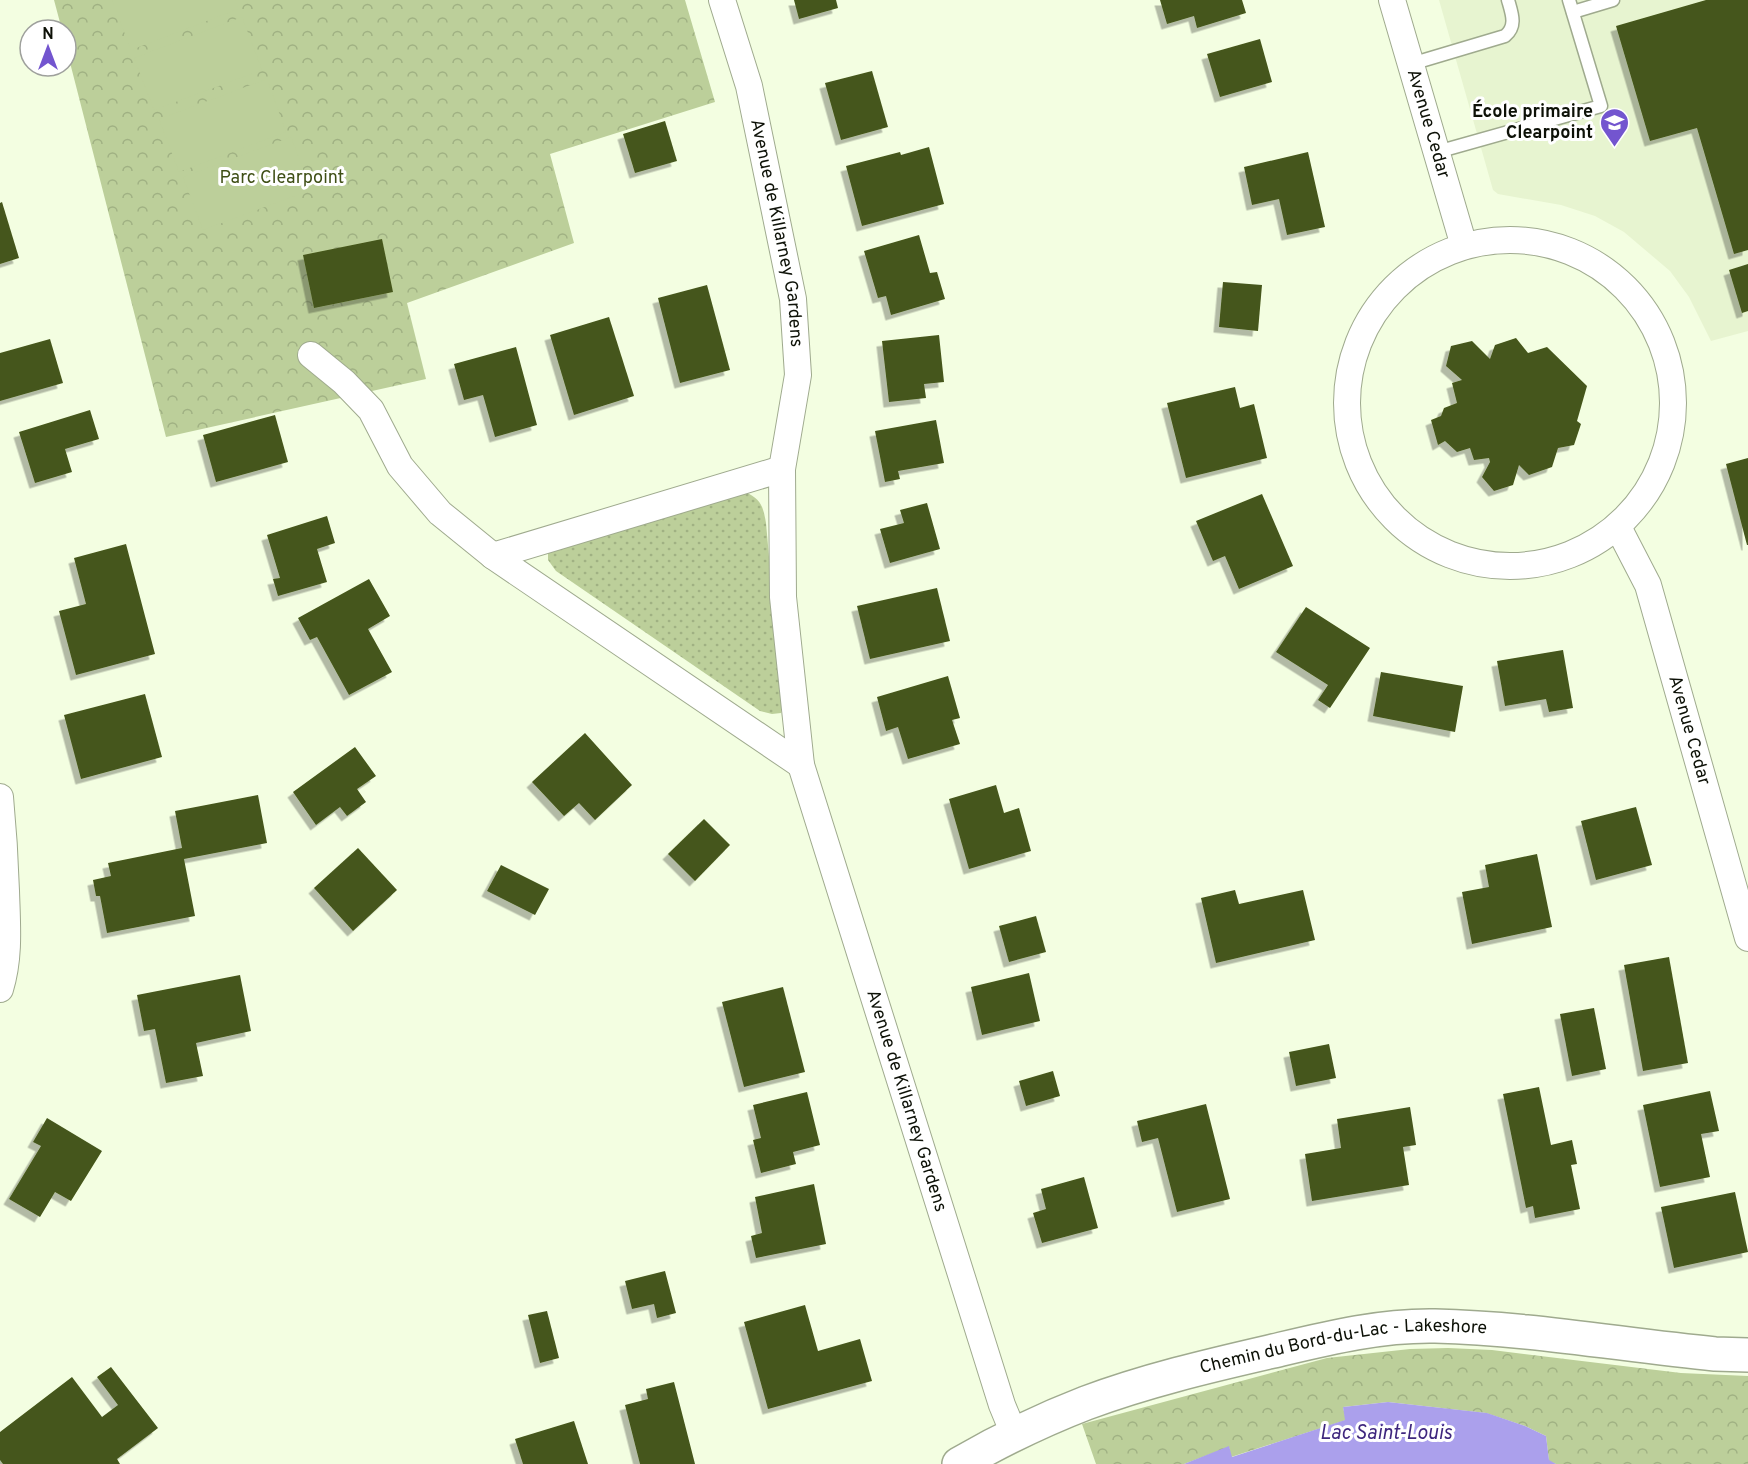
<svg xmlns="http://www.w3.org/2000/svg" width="1748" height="1464" viewBox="0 0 1748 1464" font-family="Overpass,sans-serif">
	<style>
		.built { fill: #e7f4d0 }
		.grass { fill: url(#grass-dots) }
		.park { fill: url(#park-crowns) }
		.garden { fill: #bccf9a }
		.water { fill: #aba0ec }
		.building { fill: #45561a; filter: url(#shadow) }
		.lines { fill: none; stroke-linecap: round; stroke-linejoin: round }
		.lane-casing { stroke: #9faa8e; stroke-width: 15 }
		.street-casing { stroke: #9faa8e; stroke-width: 28 }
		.secondary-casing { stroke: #9faa8e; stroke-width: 36 }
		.lane { stroke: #fff; stroke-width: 12 }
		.street { stroke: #fff; stroke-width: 26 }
		.secondary { stroke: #fff; stroke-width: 33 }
		.labels { text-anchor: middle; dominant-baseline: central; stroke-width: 6; stroke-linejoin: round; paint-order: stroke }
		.poi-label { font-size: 18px; font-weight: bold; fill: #0d1107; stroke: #fff; text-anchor: end }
		.street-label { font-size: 18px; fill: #0d1107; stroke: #fff }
		.park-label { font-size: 18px; fill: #3f4f16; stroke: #fff }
		.water-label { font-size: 20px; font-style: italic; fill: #3f277e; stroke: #fff }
	</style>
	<defs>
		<pattern id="grass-dots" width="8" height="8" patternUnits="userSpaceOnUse" patternTransform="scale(1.5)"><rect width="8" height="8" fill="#bccf9a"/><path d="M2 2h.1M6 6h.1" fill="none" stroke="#a0b183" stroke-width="1.8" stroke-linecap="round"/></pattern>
		<pattern id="park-crowns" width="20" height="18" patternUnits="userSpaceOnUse" patternTransform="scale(1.5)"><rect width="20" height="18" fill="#bccf9a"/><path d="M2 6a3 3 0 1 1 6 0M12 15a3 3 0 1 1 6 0" fill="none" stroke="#a0b183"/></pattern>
		<filter id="shadow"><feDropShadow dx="-5.5" dy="5.5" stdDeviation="0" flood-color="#0004"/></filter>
	</defs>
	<rect width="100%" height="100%" fill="#f3fee1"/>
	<path class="built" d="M1439 0H1748V331L1711 341 1689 297 1670 271 1624 232 1595 216 1561 205 1498 194 1493 190Z"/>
	<path class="grass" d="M745 492C761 499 763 506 766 523L782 704 781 713 772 714 760 711 556 571 548 560V551Z"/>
	<g class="park">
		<path d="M54 0H685L715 102 550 154 574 243 407 303 426 379 166 437 66 47V30H62Z"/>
		<path d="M1448 1348 1492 1350 1681 1373 1748 1376V1464H1556L1549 1461 1546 1436 1525 1426 1486 1413 1388 1402 1343 1407 1346 1420 1231 1457 1229 1447 1184 1464H1096L1082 1424 1327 1358 1410 1349Z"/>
	</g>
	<g class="garden">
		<path d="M112 0H235L238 9 131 50Z"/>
		<path d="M242 17 262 70 154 110 134 58Z"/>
		<path d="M267 79 286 132 179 172 159 119Z"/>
		<path d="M291 137 311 190 203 230 183 177Z"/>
	</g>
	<path class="water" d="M1388 1402 1487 1413 1525 1426 1546 1436 1549 1460 1556 1464H1184L1229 1446 1232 1457 1345 1420 1343 1407Z"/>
	<g class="building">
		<path d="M794 0H836L838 8 799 19Z"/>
		<path d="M1160 0H1242L1246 13 1197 28 1194 16 1167 24Z"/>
		<path d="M1706 0H1748V250L1734 254 1697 128 1650 141 1616 26Z"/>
		<path d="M1260 39 1272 82 1220 97 1207 54Z"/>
		<path d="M872 71 888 127 841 140 825 83Z"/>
		<path d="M665 121 677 161 635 173 623 134Z"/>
		<path d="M929 147 944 204 862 226 846 166 900 152 901 155Z"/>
		<path d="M1308 152 1325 227 1287 235 1279 199 1252 205 1244 167Z"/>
		<path d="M2 202 19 258 0 264V203Z"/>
		<path d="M919 235 930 273 937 272 945 299 891 315 886 296 878 298 864 251Z"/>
		<path d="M382 239 393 292 314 308 303 255Z"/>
		<path d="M1748 264V311L1742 313 1729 270Z"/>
		<path d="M1223 282 1262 285 1258 331 1219 327Z"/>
		<path d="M707 285 730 370 680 383 658 298Z"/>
		<path d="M609 317 634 396 574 415 550 335Z"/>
		<path d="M939 335 944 382 924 384 926 398 889 402 882 341Z"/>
		<path d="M1516 338 1528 353 1547 347 1587 386 1577 421 1581 424 1574 445 1558 448 1552 467 1529 475 1519 465 1513 485 1494 491 1482 477 1490 462 1489 458 1474 460 1470 448 1457 452 1445 441 1438 445 1431 420 1441 416 1444 408 1457 403 1452 383 1462 380 1446 366 1451 346 1472 341 1490 359 1495 345Z"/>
		<path d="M50 339 63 383 0 401V353Z"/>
		<path d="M516 347 537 425 495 437 483 395 464 400 454 364Z"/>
		<path d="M1235 387 1240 408 1254 404 1267 458 1186 478 1167 403Z"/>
		<path d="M90 410 99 439 65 449 72 472 35 483 19 432Z"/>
		<path d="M275 415 288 462 216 482 203 435Z"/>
		<path d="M936 420 944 463 898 471 900 479 885 482 875 431Z"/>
		<path d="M1748 458V545H1747L1726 464Z"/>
		<path d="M1262 494 1293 566 1239 589 1225 556 1213 561 1196 521Z"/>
		<path d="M927 503 940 549 890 563 880 529 904 523 900 510Z"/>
		<path d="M327 516 335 543 317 549 327 582 278 596 273 579 280 578 267 535Z"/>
		<path d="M126 544 155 654 76 675 59 611 86 604 74 558Z"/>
		<path d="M369 579 390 616 368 629 392 672 349 695 317 637 310 640 298 618Z"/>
		<path d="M937 588 950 641 870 659 857 606Z"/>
		<path d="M1306 607 1370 648 1330 708 1318 700 1328 685 1276 652Z"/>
		<path d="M1563 650 1573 708 1549 712 1546 699 1505 706 1497 661Z"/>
		<path d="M1381 672 1463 686 1455 732 1373 716Z"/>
		<path d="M948 676 960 718 952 720 960 744 908 759 898 727 886 731 877 697Z"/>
		<path d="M145 694 162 757 81 779 64 715Z"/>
		<path d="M585 733 632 785 595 820 579 803 564 816 532 782Z"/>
		<path d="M355 747 376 776 357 789 366 802 347 816 340 807 316 825 293 792Z"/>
		<path d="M996 785 1004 813 1019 808 1031 851 969 869 949 799Z"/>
		<path d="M258 795 267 843 184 859 195 916 107 933 100 896H96L93 880 111 876 108 863 182 848 175 811Z"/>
		<path d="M1636 807 1652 865 1596 880 1581 821Z"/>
		<path d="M704 819 730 845 695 881 668 854Z"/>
		<path d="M358 848 397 890 353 931 314 888Z"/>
		<path d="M1537 854 1552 927 1472 944 1462 892 1489 887 1485 865Z"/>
		<path d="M501 865 549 889 535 915 487 891Z"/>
		<path d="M1235 890 1239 904 1303 890 1315 940 1216 963 1201 898Z"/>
		<path d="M1036 916 1046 952 1009 962 999 926Z"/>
		<path d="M1669 957 1688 1063 1643 1071 1624 965Z"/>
		<path d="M1029 973 1040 1021 982 1035 971 987Z"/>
		<path d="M240 975 251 1031 196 1043 203 1076 166 1083 155 1029 144 1031 137 995Z"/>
		<path d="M783 987 805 1072 744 1087 722 1002Z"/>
		<path d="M1594 1008 1606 1069 1572 1076 1560 1014Z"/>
		<path d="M1329 1044 1336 1078 1296 1086 1289 1052Z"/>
		<path d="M1053 1071 1060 1096 1026 1106 1019 1081Z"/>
		<path d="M1539 1087 1551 1145 1572 1140 1577 1164 1571 1165 1580 1209 1535 1218 1533 1206 1526 1208 1503 1094Z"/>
		<path d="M1710 1091 1719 1131 1701 1134 1710 1177 1660 1187 1643 1105Z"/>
		<path d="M807 1092 820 1145 793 1152 796 1164 761 1173 753 1140 761 1138 753 1105Z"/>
		<path d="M1206 1104 1230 1199 1177 1212 1158 1138 1142 1142 1137 1121Z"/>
		<path d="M1410 1107 1416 1145 1403 1147 1409 1185 1312 1201 1305 1154 1341 1148 1337 1119Z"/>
		<path d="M47 1118 102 1151 71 1201 55 1192 40 1217 9 1199 41 1146 33 1142Z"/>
		<path d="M1084 1177 1098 1228 1042 1243 1033 1213 1046 1209 1041 1189Z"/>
		<path d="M814 1184 826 1244 756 1258 751 1236 762 1233 755 1197Z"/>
		<path d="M1735 1192 1748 1252 1674 1268 1661 1207Z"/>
		<path d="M665 1271 676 1313 657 1318 654 1304 632 1309 625 1281Z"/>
		<path d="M805 1305 818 1351 860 1339 872 1381 768 1409 744 1322Z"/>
		<path d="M547 1311 559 1358 540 1363 528 1315Z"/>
		<path d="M111 1367 158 1428 117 1459 120 1464H3L0 1460V1432L72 1377 102 1417 118 1405 97 1377Z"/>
		<path d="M674 1382 695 1464H640L625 1405 648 1399 646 1389Z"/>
		<path d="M574 1421 588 1464H523L515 1439Z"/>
	</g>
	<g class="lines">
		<defs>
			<g id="lane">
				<path d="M1573 12 1613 0"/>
				<path d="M1411 64 1505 36C1517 26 1512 14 1508 0"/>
				<path d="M1437 152 1601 106 1569 0"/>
			</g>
			<g id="street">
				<path id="s1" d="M722 0 749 86 793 299 798 375 782 469 783 597 801 765 1002 1405 1014 1434"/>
				<path id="s2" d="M1392 0 1464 246"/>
				<circle cx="1510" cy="403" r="163"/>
				<path d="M311 355 344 382 371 410 400 466 440 513 493 556 801 765"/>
				<path id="s3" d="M1619 529 1648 585 1748 938"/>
				<path d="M493 556 782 469"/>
				<path d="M0 797C3 828 5 859 6 891 7 924 10 957 0 989"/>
			</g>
			<g id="secondary">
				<path id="s4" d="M959 1464C999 1441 1042 1420 1086 1403 1145 1381 1208 1366 1269 1352 1324 1339 1378 1325 1435 1326 1528 1328 1622 1345 1715 1354L1748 1355"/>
			</g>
		</defs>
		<use href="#lane" class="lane-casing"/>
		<use href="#street" class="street-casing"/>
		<use href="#secondary" class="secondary-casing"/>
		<use href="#lane" class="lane"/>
		<use href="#street" class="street"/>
		<use href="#secondary" class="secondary"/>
	</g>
	<defs>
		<symbol id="school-pin" viewBox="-11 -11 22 30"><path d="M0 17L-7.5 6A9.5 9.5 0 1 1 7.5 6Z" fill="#7355cf" stroke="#fff"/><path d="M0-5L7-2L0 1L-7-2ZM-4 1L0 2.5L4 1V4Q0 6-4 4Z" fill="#fff"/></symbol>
	</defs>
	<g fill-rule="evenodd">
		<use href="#school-pin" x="1598" y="106" width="33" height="45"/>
	</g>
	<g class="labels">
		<g class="poi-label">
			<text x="1593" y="112">École primaire<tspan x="1593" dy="21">Clearpoint</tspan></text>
		</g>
		<g class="street-label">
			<text stroke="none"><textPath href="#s2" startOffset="129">Avenue Cedar</textPath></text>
			<text stroke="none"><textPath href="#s1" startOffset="240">Avenue de Killarney Gardens</textPath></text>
			<text stroke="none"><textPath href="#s3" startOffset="214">Avenue Cedar</textPath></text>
			<text stroke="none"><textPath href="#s1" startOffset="1128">Avenue de Killarney Gardens</textPath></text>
			<text stroke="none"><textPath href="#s4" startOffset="406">Chemin du Bord-du-Lac - Lakeshore</textPath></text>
		</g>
		<g class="park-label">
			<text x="282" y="178">Parc Clearpoint</text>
		</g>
		<g class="water-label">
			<text x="1386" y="1434">Lac Saint-Louis</text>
		</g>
	</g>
	<g transform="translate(48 48)"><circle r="28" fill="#ffffff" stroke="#9ea09c" stroke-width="1.5"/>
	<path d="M0-4.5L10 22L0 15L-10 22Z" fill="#7355cf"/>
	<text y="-9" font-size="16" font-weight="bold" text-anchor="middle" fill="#0d1107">N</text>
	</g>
</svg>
